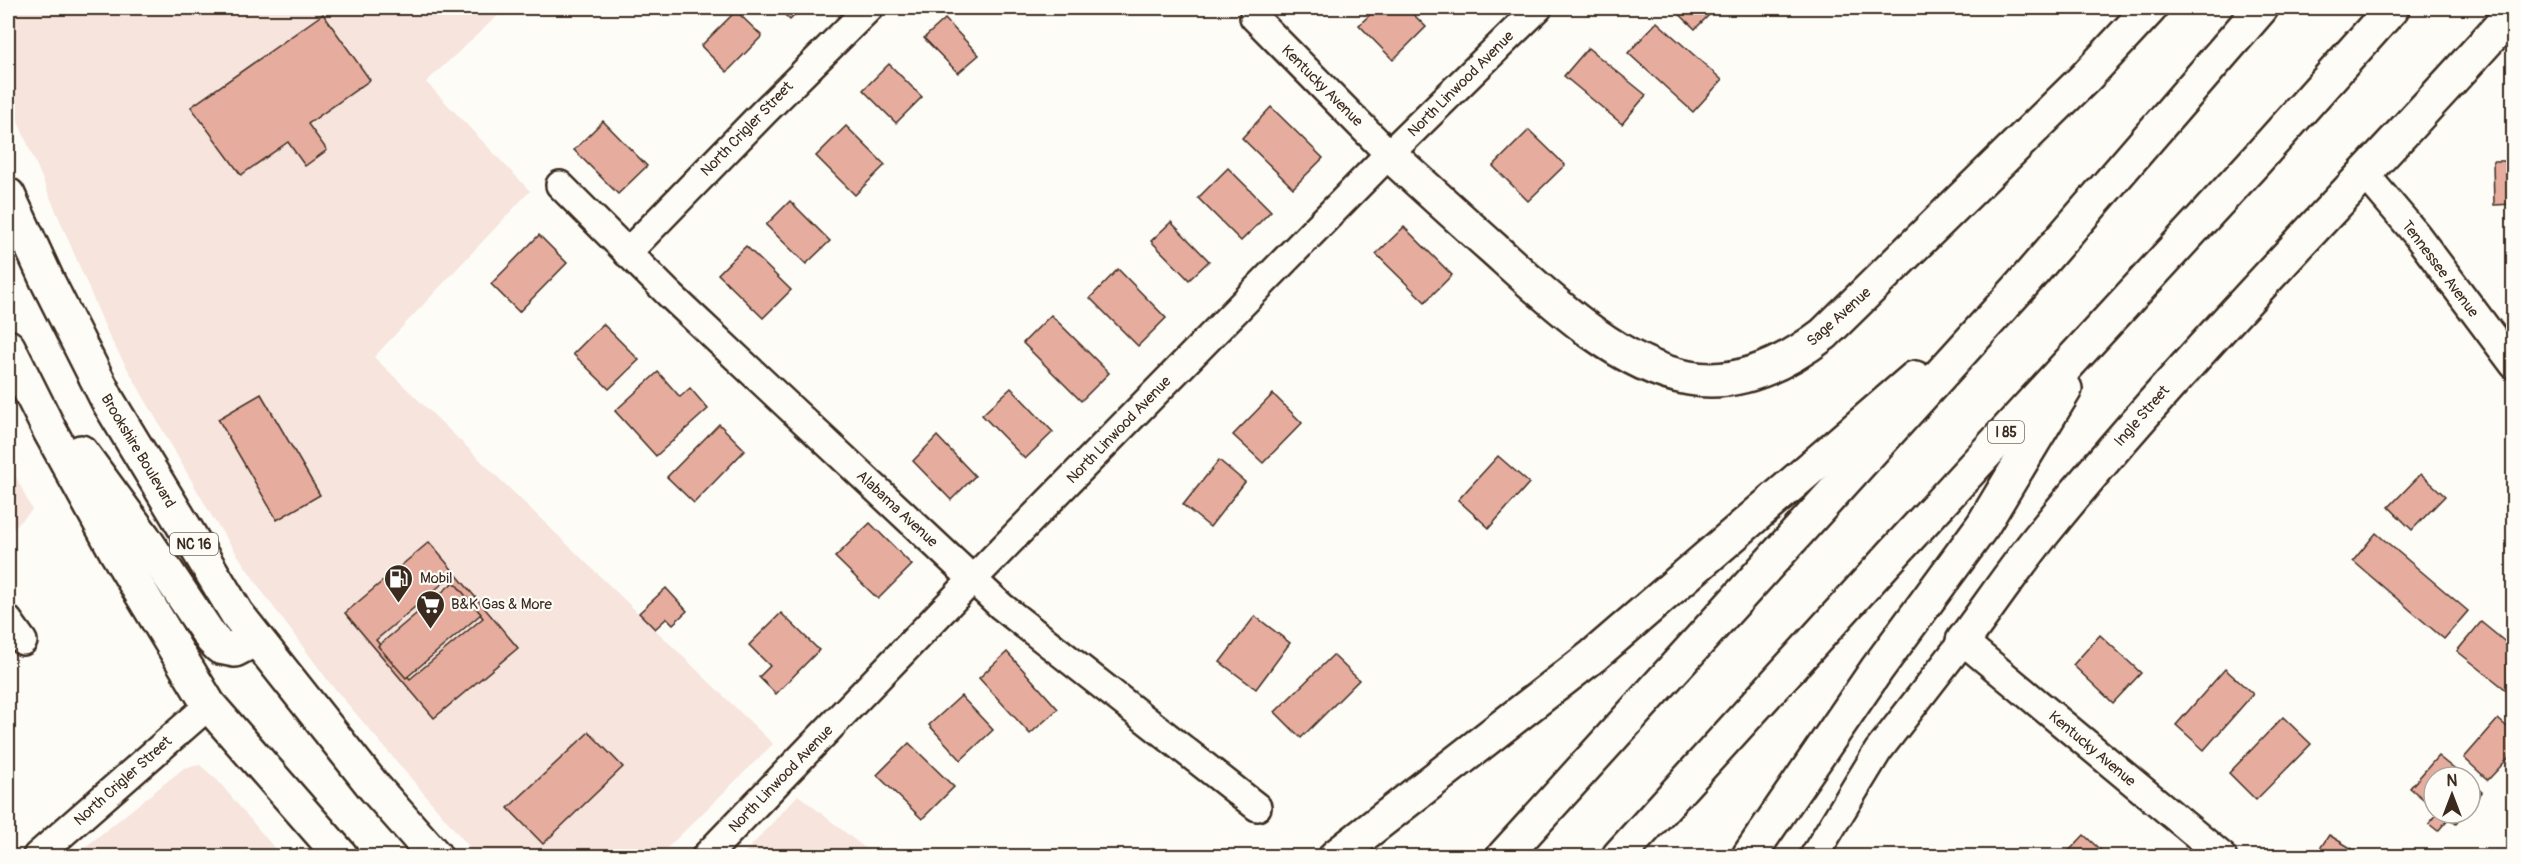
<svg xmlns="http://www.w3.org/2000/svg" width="2521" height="864" viewBox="0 0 2521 864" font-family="Pangolin,sans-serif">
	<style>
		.built { fill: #f6e4dd }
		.building { fill: #e6ad9f; stroke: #3b2a1e; stroke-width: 1.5; fill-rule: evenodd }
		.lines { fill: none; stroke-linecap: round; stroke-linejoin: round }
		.minor-casing { stroke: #3b2a1e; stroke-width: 32 }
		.tertiary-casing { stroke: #3b2a1e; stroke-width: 38 }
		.trunk-casing { stroke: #3b2a1e; stroke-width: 38 }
		.motorway-casing { stroke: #3b2a1e; stroke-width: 38 }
		.minor { stroke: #fdfcf7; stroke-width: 27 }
		.tertiary { stroke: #fdfcf7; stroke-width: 33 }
		.trunk { stroke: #fdfcf7; stroke-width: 33 }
		.motorway { stroke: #fdfcf7; stroke-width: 33 }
		.labels { text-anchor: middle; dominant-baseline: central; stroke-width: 4.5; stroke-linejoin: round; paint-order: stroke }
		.shield { fill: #fdfcf7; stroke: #75695f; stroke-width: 1.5 }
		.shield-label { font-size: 14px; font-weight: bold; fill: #3b2a1e }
		.street-label { font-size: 15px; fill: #3b2a1e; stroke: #fdfcf7 }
		.poi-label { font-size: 15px; fill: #3b2a1e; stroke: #fdfcf7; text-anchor: start }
	</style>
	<rect width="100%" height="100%" fill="#fdfcf7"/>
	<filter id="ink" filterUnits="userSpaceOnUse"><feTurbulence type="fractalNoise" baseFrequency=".0167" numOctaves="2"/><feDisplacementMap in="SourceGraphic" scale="12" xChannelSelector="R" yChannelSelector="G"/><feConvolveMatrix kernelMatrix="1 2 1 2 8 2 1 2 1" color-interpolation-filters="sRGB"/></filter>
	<g filter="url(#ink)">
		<g class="built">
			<path d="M8 8H506L426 82 530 191 374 357 773 744 659 856H477L329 682 264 594 214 520 110 338 8 98Z"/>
			<path d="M8 460 32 510 8 534Z"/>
			<path d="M200 765 218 781 281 856H74L184 768Z"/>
			<path d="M798 795 875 856H742Z"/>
		</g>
		<g class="building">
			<path d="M778 8H802L790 20Z"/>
			<path d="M1377 8H1407L1426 27 1393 60 1359 25Z"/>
			<path d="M1673 8H1716L1695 29Z"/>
			<path d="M736 11 762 36 727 72 701 46Z"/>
			<path d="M323 14 370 80 308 124 327 150 305 166 288 142 241 175 191 107Z"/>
			<path d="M945 19 979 55 958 73 924 38Z"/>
			<path d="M1657 22 1722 80 1693 112 1628 53Z"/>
			<path d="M1588 48 1646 95 1622 124 1564 76Z"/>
			<path d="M889 64 922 97 896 123 863 90Z"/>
			<path d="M1271 107 1323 158 1293 188 1242 138Z"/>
			<path d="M603 121 647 166 618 194 574 150Z"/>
			<path d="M846 126 885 165 855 195 816 156Z"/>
			<path d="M1529 130 1565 165 1528 201 1493 166Z"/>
			<path d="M2493 161H2514V204L2494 205Z"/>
			<path d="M1228 168 1271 211 1241 241 1198 198Z"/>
			<path d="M790 201 830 241 806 264 766 225Z"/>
			<path d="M1171 222 1209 261 1189 280 1151 241Z"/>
			<path d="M1404 227 1452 275 1425 302 1376 254Z"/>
			<path d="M539 235 567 263 519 312 491 284Z"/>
			<path d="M746 246 791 290 763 318 718 274Z"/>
			<path d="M1118 269 1166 318 1138 346 1090 298Z"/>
			<path d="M1051 315 1109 373 1081 401 1023 343Z"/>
			<path d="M603 324 639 360 609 389 573 354Z"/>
			<path d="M658 372 680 397 690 388 708 409 656 456 615 411Z"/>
			<path d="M1011 388 1053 432 1025 459 982 415Z"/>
			<path d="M261 394 320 495 277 520 218 419Z"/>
			<path d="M1273 394 1302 423 1263 463 1233 435Z"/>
			<path d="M719 424 745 450 694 503 667 477Z"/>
			<path d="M937 436 975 476 951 500 913 461Z"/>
			<path d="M1498 456 1529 483 1489 528 1458 500Z"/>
			<path d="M1219 460 1245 482 1210 527 1183 505Z"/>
			<path d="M2421 474 2445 496 2412 530 2389 507Z"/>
			<path d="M870 523 912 565 878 599 835 557Z"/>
			<path d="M2376 533 2468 611 2444 639 2353 561Z"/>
			<path d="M429 542 518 648 434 718 345 613ZM449 578 483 618 410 679 376 640Z"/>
			<path d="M454 582 481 614 406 678 378 646Z"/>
			<path d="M666 588 687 611 673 624 667 618 655 629 639 613Z"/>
			<path d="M781 613 819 650 776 694 759 677 770 666 749 645Z"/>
			<path d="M1255 616 1290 643 1256 689 1220 662Z"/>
			<path d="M2481 622 2514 649V696L2457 651Z"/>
			<path d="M2100 635 2141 673 2113 703 2073 665Z"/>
			<path d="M1007 652 1058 709 1030 734 979 678Z"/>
			<path d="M1333 655 1359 680 1301 738 1275 712Z"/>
			<path d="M2225 669 2253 694 2204 750 2176 725Z"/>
			<path d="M961 696 993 730 961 760 929 725Z"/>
			<path d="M2283 717 2311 744 2256 800 2229 773Z"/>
			<path d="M2498 719 2514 733V752L2488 780 2464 758Z"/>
			<path d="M589 732 623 767 543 844 508 808Z"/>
			<path d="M909 743 954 787 922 819 877 775Z"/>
			<path d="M2438 756 2464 777H2434V808L2410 788Z"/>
			<path d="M2470 782 2482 792 2470 807Z"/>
			<path d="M2438 813H2465L2456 824 2449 818 2438 831 2429 824Z"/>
			<path d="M2084 835 2107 856H2064Z"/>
			<path d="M2329 835 2364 856H2315Z"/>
		</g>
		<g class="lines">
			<defs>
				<g id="minor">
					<path d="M1254 17 1389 154"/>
					<path d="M2365 174 2416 234 2514 365"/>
					<path d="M560 185 670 295 1001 606 1257 807"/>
					<path d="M627 253 764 112 869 8"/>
					<path d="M8 620 23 641"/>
					<path d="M37 856 209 705"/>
					<path d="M706 856 972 580 1389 154 1538 8"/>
					<path d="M1814 856 1878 751 1963 641 2222 856"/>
				</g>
				<g id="tertiary">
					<path d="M1389 154C1424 186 1459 218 1494 249 1547 297 1618 366 1689 378 1738 387 1786 363 1824 334L2085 78 2150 8"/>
					<path d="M1963 641C1990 605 2015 567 2044 532 2191 350 2358 186 2514 11"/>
				</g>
				<g id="trunk">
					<path d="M8 195 47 280 108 401 237 614 374 787 435 856"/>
					<path d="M8 347 50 431 117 553 209 705 341 856"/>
					<path d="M81 452 144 538 212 639 220 647 235 650 256 639"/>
				</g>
				<g id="motorway">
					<path d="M1336 856 1593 656 1915 378"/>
					<path d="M1504 856 2019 288 2261 8"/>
					<path d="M1619 856 1894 553 2251 166 2392 8"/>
					<path d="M1749 856 1877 669 1983 525 2065 389"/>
				</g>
			</defs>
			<use href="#minor" class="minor-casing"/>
			<use href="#tertiary" class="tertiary-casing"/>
			<use href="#trunk" class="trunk-casing"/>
			<use href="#motorway" class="motorway-casing"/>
			<use href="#minor" class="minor"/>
			<use href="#tertiary" class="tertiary"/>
			<use href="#trunk" class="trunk"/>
			<use href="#motorway" class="motorway"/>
		</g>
	</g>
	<defs>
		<symbol id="fuel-pin" viewBox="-11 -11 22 30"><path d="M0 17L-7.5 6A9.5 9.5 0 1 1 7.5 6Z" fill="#3b2a1e" stroke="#fdfcf7"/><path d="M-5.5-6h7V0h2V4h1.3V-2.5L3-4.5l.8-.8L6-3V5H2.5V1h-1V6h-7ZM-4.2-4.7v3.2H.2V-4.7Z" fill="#fff"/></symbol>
		<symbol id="supermarket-pin" viewBox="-11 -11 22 30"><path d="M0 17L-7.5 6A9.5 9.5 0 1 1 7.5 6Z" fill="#3b2a1e" stroke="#fdfcf7"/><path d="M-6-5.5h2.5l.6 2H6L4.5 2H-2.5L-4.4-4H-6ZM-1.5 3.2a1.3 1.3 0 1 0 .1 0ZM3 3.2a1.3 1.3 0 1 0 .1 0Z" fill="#fff"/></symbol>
	</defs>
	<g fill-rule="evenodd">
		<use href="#fuel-pin" x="382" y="562" width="33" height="45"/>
		<use href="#supermarket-pin" x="414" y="588" width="33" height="45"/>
	</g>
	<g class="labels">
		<g class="shield">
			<rect x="1988" y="421" width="36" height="22" rx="4.5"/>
			<rect x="170" y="533" width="48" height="22" rx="4.5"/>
		</g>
		<g class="shield-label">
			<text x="2006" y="432">I 85</text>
			<text x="194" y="544">NC 16</text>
		</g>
		<g class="street-label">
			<text transform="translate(1461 84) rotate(-45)">North Linwood Avenue</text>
			<text transform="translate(1322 86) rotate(45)">Kentucky Avenue</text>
			<text transform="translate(747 129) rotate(-46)">North Crigler Street</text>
			<text transform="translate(2440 269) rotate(53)">Tennessee Avenue</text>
			<text transform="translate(1839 317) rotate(-42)">Sage Avenue</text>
			<text transform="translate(2142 416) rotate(-49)">Ingle Street</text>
			<text transform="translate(1119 430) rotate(-46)">North Linwood Avenue</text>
			<text transform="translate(138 451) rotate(59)">Brookshire Boulevard</text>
			<text transform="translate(897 509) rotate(43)">Alabama Avenue</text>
			<text transform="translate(2092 749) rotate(40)">Kentucky Avenue</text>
			<text transform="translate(781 779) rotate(-46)">North Linwood Avenue</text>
			<text transform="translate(123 781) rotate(-42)">North Crigler Street</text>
		</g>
		<g class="poi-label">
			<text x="420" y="578">Mobil</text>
			<text x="451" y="604">B&amp;K Gas &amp; More</text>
		</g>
	</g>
	<rect width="2521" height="864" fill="none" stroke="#fdfcf7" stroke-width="30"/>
	<rect x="15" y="15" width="2491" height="834" fill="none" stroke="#3b2a1e" stroke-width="2" filter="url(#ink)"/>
	<g transform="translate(2452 795)"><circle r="28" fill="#fdfcf7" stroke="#afa8a0" stroke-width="1.5"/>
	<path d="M0-4.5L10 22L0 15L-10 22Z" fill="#3b2a1e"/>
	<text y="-9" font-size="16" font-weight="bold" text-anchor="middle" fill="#3b2a1e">N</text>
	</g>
</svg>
